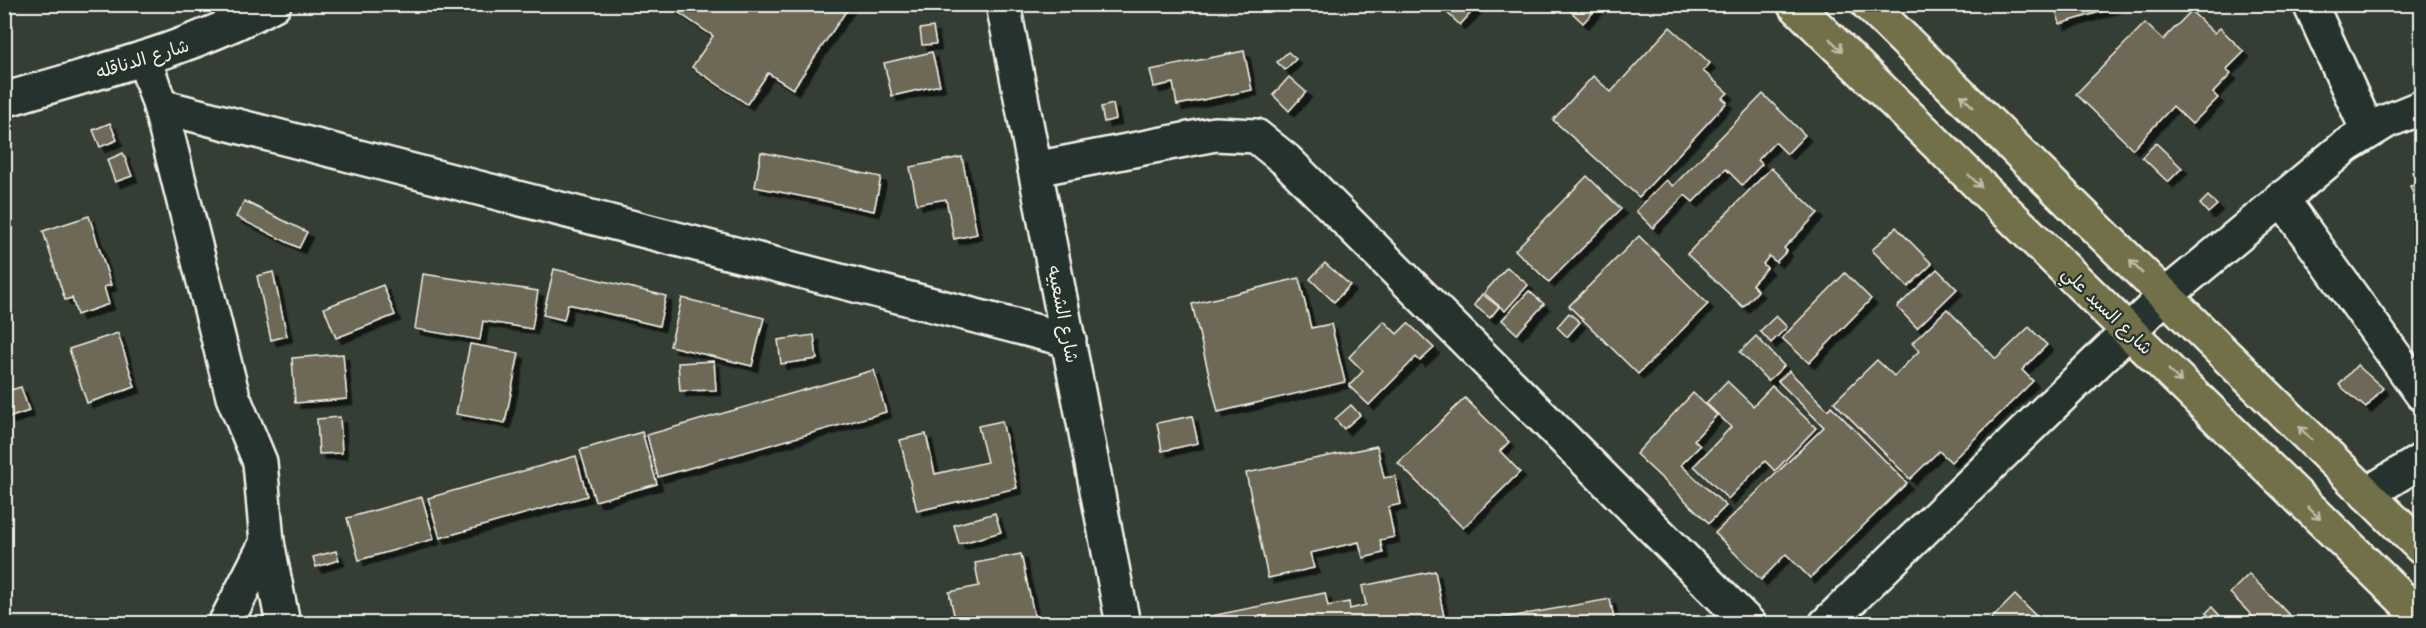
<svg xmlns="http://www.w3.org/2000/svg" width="2426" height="628" viewBox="0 0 2426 628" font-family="Mali,'Playpen Sans Arabic',sans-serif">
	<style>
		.building { fill: #6d6956; stroke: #f4f1e8; stroke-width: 1.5; filter: url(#shadow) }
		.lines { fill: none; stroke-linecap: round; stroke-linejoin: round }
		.minor-casing { stroke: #f4f1e8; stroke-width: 38 }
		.major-casing { stroke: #f4f1e8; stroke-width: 38 }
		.minor { stroke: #26332d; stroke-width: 33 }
		.major { stroke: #71704a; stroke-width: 33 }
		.oneway { stroke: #c0bda9 }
		.labels { text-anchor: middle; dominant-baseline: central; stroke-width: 4.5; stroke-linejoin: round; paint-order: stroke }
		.street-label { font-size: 18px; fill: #f4f1e8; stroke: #26332d }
	</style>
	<defs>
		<filter id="shadow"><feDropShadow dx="5.5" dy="5.5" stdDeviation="0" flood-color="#0009"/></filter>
	</defs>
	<rect width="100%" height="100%" fill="#343e35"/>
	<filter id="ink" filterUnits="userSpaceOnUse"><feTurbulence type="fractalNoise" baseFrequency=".0167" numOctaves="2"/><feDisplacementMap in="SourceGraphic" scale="12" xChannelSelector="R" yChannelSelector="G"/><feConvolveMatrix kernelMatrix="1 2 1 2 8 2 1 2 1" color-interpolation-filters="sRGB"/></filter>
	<g filter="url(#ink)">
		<g class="building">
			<path d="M666 4H851L793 89 768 73 747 104 692 67 713 36Z"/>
			<path d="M1438 4H1479L1460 25Z"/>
			<path d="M1568 4H1601L1583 23 1566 7Z"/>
			<path d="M2054 4H2126L2060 24Z"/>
			<path d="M2191 11 2214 33 2220 28 2244 52 2226 70 2231 74 2213 93 2218 98 2192 124 2173 106 2133 149 2076 94 2145 23 2163 40Z"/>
			<path d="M933 27 936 44 922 45 920 29Z"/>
			<path d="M1670 27 1710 63 1703 71 1728 93 1722 98 1727 102 1639 197 1553 120 1593 76 1611 92Z"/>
			<path d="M1244 51 1252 90 1177 105 1173 83 1154 87 1150 70Z"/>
			<path d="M932 52 940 85 892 96 884 63Z"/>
			<path d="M1288 52 1296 59 1285 70 1277 62Z"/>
			<path d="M1289 77 1306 92 1289 111 1273 95Z"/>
			<path d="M1763 94 1805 135 1787 154 1775 142 1758 160 1762 164 1742 185 1726 169 1693 202 1685 195 1653 228 1636 211 1666 180 1673 186Z"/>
			<path d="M1113 104 1116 119 1104 122 1101 107Z"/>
			<path d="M110 123 117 140 100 147 93 130Z"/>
			<path d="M2156 143 2182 168 2168 182 2142 157Z"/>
			<path d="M761 152 881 177 874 211 755 187Z"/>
			<path d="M123 153 132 176 115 182 107 160Z"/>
			<path d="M962 157 977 234 954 239 946 199 917 204 910 167Z"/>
			<path d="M1771 168 1818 213 1784 248 1787 251 1776 262 1769 256 1763 264 1767 268 1752 284 1758 291 1743 307 1687 254Z"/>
			<path d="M2422 168V216L2410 186 2417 184 2412 172Z"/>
			<path d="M1587 176 1621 209 1549 282 1515 250Z"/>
			<path d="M2208 196 2217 205 2208 213 2200 204Z"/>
			<path d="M244 201 307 232 299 248 236 217Z"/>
			<path d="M89 216 111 285 104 287 109 304 77 315 72 298 65 300 43 231Z"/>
			<path d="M1896 227 1932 264 1908 287 1872 250Z"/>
			<path d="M1639 236 1708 304 1638 374 1569 306Z"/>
			<path d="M1325 263 1350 285 1334 302 1310 279Z"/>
			<path d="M1507 267 1528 285 1505 311 1484 293Z"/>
			<path d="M554 269 666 296 659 326 568 304 564 320 543 315Z"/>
			<path d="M1937 269 1957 289 1917 328 1897 307Z"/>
			<path d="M273 272 287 336 271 340 257 276Z"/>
			<path d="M1845 273 1871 299 1809 363 1782 338Z"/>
			<path d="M423 274 538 291 532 329 483 321 480 340 415 329Z"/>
			<path d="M1299 278 1311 328 1331 324 1345 382 1218 412 1192 304Z"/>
			<path d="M383 285 395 315 336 338 324 308Z"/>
			<path d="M1529 291 1544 304 1517 334 1502 320Z"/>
			<path d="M1482 294 1499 307 1490 318 1474 305Z"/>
			<path d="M682 298 764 318 752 366 670 346Z"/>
			<path d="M1947 309 1996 359 2029 327 2047 345 2022 370 2033 381 1951 462 1939 451 1910 479 1834 402 1877 360 1894 376 1919 351 1912 343Z"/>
			<path d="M1569 313 1580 322 1567 337 1557 327Z"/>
			<path d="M1776 316 1787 327 1771 343 1760 331Z"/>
			<path d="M1384 321 1397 334 1408 323 1434 348 1420 361 1416 357 1369 405 1349 386 1363 371 1349 357Z"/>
			<path d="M118 333 135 387 87 403 69 349Z"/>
			<path d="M814 335 817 359 781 364 778 340Z"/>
			<path d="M1756 336 1784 366 1768 381 1740 352Z"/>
			<path d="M470 344 519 353 505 423 456 414Z"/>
			<path d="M343 354 347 399 295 403 292 358Z"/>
			<path d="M714 361 716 390 680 391 678 363Z"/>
			<path d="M2357 365 2383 388 2366 408 2339 385Z"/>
			<path d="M874 370 886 412 658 477 647 435Z"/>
			<path d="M1789 371 1828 410 1831 406 1907 483 1810 578 1786 554 1761 580 1715 533 1824 427 1778 381Z"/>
			<path d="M1727 381 1753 406 1772 386 1816 428 1775 471 1765 461 1728 499 1694 466 1731 427 1706 403Z"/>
			<path d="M21 387 29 411 8 418 4 407V392Z"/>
			<path d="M1693 393 1717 415 1694 440 1700 446 1681 465 1726 506 1709 523 1636 454Z"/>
			<path d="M1465 398 1509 442 1500 451 1520 472 1463 528 1398 463Z"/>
			<path d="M1351 405 1360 415 1344 429 1335 419Z"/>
			<path d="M1192 416 1198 443 1162 451 1157 423Z"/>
			<path d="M340 417 342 453 319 454 317 419Z"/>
			<path d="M1002 421 1017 488 917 511 900 440 926 434 935 474 987 462 978 426Z"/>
			<path d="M642 432 657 484 595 501 580 450Z"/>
			<path d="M1377 446 1384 478 1395 476 1401 504 1388 507 1394 537 1380 540 1383 553 1363 558 1359 542 1310 553 1314 568 1268 578 1246 473Z"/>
			<path d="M576 456 587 496 440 538 428 498Z"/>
			<path d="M422 497 434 539 359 560 347 518Z"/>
			<path d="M995 513 1001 532 959 544 954 525Z"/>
			<path d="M336 551 339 560 316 567 313 557Z"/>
			<path d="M1021 554 1036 624H956L949 592 979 586 975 563Z"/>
			<path d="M1435 571 1445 622 1197 624 1196 619 1325 593 1328 606 1349 602 1350 609 1366 605 1362 586Z"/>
			<path d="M2249 574 2298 624H2260L2230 593Z"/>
			<path d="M2015 595 2044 624H1986Z"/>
			<path d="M1610 599 1615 624H1470Z"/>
			<path d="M2212 607 2221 617 2215 623 2206 613Z"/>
		</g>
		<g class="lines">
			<defs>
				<g id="minor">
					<path d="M1003 4 1123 624"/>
					<path d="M2310 4 2368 131"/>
					<path d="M144 58 160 106 233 397 260 462 267 542 283 624"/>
					<path d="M4 100C96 72 190 50 274 4"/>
					<path d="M160 106 1069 340"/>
					<path d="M1035 169 1215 134 1256 136 1286 160 1749 624"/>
					<path d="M2281 198 2422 394"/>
					<path d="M2367 494 2422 460"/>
					<path d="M225 624 267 542"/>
					<path d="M1826 624 2165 296 2346 146 2385 122 2422 107"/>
				</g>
				<g id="major">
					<path d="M1794 4 2422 618"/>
					<path d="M1868 4 2422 548"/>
				</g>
			</defs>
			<use href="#minor" class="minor-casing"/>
			<use href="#major" class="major-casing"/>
			<use href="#minor" class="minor"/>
			<use href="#major" class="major"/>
		</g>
		<defs><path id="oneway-shaft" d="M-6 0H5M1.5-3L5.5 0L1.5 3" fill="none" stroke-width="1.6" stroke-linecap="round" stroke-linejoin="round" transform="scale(1.5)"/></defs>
		<g class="oneway">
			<use href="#oneway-shaft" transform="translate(1836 45) rotate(44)"/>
			<use href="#oneway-shaft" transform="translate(1967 101) rotate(-135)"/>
			<use href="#oneway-shaft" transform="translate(1975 181) rotate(44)"/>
			<use href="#oneway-shaft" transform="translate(2136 267) rotate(-135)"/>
			<use href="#oneway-shaft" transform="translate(2175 376) rotate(45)"/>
			<use href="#oneway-shaft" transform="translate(2305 433) rotate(-136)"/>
			<use href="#oneway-shaft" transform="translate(2314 513) rotate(45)"/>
		</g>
	</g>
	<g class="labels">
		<g class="street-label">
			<text transform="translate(142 58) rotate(-17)">شارع الدناقله</text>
			<text transform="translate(2108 310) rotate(44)">شارع السيد علي</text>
			<text transform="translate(1064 314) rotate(79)">شارع الشعبيه</text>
		</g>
	</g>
	<rect width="2426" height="628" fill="none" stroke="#26332d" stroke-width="24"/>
	<rect x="12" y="12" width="2402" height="604" fill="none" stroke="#f4f1e8" stroke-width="2" filter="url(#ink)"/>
</svg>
